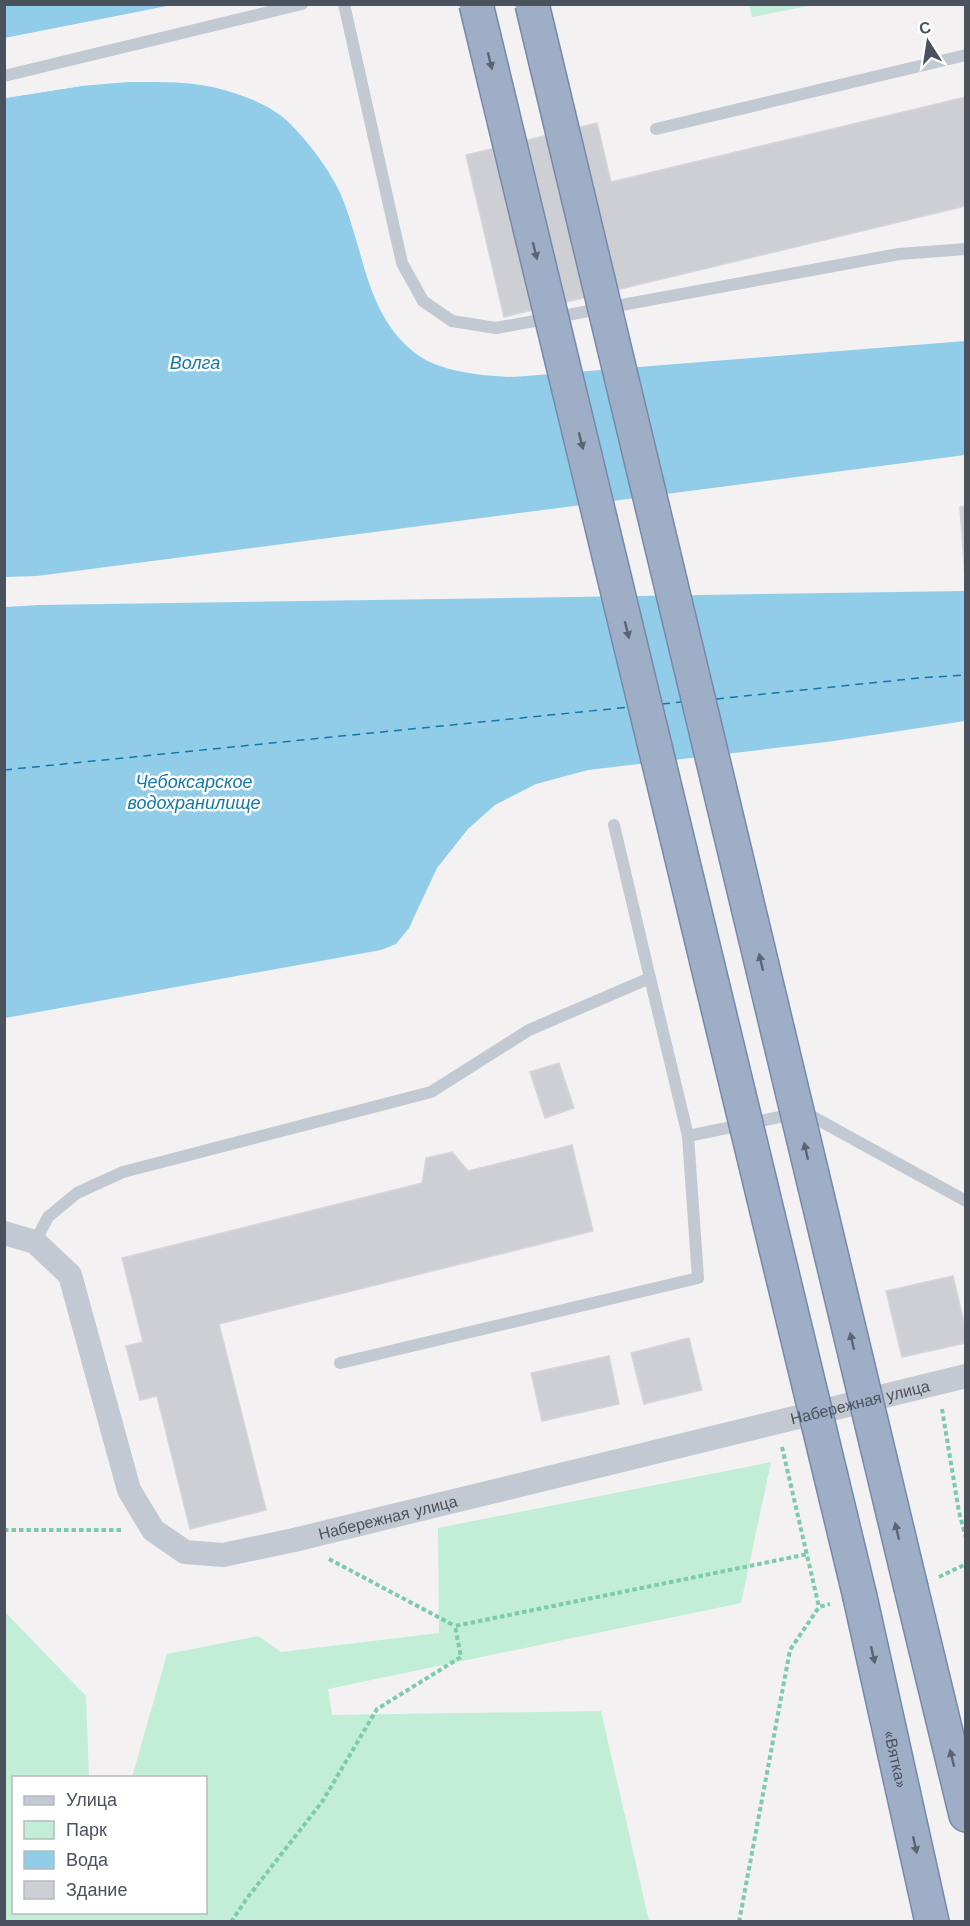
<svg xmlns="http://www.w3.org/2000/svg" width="970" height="1926" viewBox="0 0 970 1926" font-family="'Work Sans',sans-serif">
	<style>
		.green { fill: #c2eed8 }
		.water { fill: #91cde9 }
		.pier { fill: #f3f1f1 }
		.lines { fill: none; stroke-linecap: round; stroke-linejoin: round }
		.ferry { stroke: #1378a7; stroke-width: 1.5; stroke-dasharray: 8 6; stroke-linecap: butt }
		.building { fill: #cecfd5; stroke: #d5d6dc; stroke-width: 1.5 }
		.trunk-casing { stroke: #7689a9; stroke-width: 36 }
		.path { stroke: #7bcbac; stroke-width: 4; stroke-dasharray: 4.5 3; stroke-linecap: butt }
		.service { stroke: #c2c9d2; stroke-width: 12 }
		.minor { stroke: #c2c9d2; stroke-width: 24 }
		.trunk { stroke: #9eaec6; stroke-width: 33 }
		.trunk-bridge-casing { stroke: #7689a9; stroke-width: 36; stroke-linecap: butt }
		.trunk-bridge { stroke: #9eaec6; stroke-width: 33 }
		.oneway { fill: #5a6472 }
		.labels { text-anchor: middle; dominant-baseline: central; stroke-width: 5; stroke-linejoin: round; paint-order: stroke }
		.street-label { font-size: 16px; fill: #49525d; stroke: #fff }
		.water-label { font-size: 18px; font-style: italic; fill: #1378a7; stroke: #fff }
	</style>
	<rect width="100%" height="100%" fill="#f3f1f1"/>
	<g class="green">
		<path d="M749 5V4L813 5 752 17Z"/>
		<path d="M771 1462 741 1603 328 1689 332 1715 601 1711 649 1921H5V1612L86 1696 89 1777 14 1778V1912H206V1778L132 1777 167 1654 258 1636 281 1652 439 1633 438 1528Z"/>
	</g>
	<g class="water">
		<path d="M5 5H177L5 38Z"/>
		<path d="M129 82C161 82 194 81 224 90 245 96 269 105 285 119 308 140 335 176 345 205 351 221 355 237 360 253 371 294 386 336 424 359 449 373 486 376 513 377L965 341V455L37 576 5 577V98L81 86Z"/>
		<path d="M965 591V721L827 742 588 770 536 784 495 805 468 829 437 868 409 928 396 944 381 950 5 1018 4 607 39 605Z"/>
	</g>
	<g class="pier">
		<path d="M177 4H180L177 7 4 41 5 38Z"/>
		<path d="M95 82 81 86 5 98 4 95Z"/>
	</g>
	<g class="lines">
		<g class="ferry">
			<path d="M716 699 919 678 966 675"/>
			<path d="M662 704 681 702"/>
			<path d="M4 770 630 707"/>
		</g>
	</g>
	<g class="building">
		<path d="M966 97V206L504 317 466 155 597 123 611 182Z"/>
		<path d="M966 506V578H965L960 507Z"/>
		<path d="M559 1063 574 1108 545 1118 530 1072Z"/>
		<path d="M572 1145 593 1231 219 1324 266 1510 190 1529 157 1396 140 1400 126 1346 143 1342 122 1258 422 1183 426 1158 452 1152 468 1171Z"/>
		<path d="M953 1276 966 1331V1343L902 1357 886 1291Z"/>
		<path d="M689 1338 702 1390 644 1404 631 1353Z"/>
		<path d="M609 1356 619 1404 542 1421 531 1373Z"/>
	</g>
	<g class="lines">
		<defs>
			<g id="trunk">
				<path d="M911 1588 966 1815"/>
				<path id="s2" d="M860 1597 932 1922"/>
			</g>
		</defs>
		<use href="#trunk" class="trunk-casing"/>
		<g class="path">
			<path d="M942 1409 959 1512 966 1538"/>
			<path d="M782 1447 819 1607"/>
			<path d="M4 1530H122"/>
			<path d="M329 1559 455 1626"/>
			<path d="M939 1577 966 1564"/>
			<path d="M231 1922 248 1897 322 1802 377 1709 461 1657 455 1626 808 1554"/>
			<path d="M739 1922 790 1650 819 1607 830 1604"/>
		</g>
		<g class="service">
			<path d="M344 4 402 263 423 301 452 321 496 328 899 254 966 249"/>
			<path d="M4 76 302 4"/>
			<path d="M656 129 966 55"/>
			<path d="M650 978 688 1136"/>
			<path d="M35 1242 48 1217 77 1193 123 1172 431 1092 529 1030 650 978 614 825"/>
			<path d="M340 1363 698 1278 688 1136 804 1112 966 1201"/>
		</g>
		<path class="minor" id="s1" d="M4 1233 35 1242 70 1275 129 1490 153 1530 185 1552 223 1555 294 1540 966 1376"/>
		<use href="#trunk" class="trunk"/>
		<defs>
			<g id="trunk-bridge">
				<path d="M476 4 860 1597"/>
				<path d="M532 4 911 1588"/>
			</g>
		</defs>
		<use href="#trunk-bridge" class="trunk-bridge-casing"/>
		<use href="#trunk-bridge" class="trunk-bridge"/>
	</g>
	<defs><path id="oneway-solid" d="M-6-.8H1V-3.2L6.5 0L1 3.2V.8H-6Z" transform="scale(1.5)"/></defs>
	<g class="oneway">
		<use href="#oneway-solid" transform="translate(490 61) rotate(76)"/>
		<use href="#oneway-solid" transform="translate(535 251) rotate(76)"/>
		<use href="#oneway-solid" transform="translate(581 441) rotate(76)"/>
		<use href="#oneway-solid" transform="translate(627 630) rotate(76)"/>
		<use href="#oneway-solid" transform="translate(761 962) rotate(-103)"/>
		<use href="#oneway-solid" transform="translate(806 1151) rotate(-103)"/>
		<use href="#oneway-solid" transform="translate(852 1341) rotate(-103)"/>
		<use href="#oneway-solid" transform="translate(897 1531) rotate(-103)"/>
		<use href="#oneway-solid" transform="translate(873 1655) rotate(77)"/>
		<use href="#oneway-solid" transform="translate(952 1758) rotate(-104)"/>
		<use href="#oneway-solid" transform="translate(915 1845) rotate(77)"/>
	</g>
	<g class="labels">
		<g class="street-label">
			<text stroke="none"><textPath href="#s1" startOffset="1082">Набережная улица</textPath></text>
			<text stroke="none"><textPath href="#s1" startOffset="596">Набережная улица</textPath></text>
			<text stroke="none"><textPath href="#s2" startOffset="166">«Вятка»</textPath></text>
		</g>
		<g class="water-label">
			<text x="195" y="362">Волга</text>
			<text x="194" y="781">Чебоксарское<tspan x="194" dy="21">водохранилище</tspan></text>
		</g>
	</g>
	<rect width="970" height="1926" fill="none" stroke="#49525d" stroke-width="12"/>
	<rect x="12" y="1776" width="195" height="138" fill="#ffffff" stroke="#b6babe" stroke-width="1.5"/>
	<rect x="24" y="1796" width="30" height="9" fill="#c2c9d2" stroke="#b6babe" stroke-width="1.5"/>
	<text x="66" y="1806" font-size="18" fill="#49525d">Улица</text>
	<rect x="24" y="1821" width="30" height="18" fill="#c2eed8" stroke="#b6babe" stroke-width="1.5"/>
	<text x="66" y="1836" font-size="18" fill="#49525d">Парк</text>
	<rect x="24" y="1851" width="30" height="18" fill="#91cde9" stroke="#b6babe" stroke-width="1.5"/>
	<text x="66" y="1866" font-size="18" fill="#49525d">Вода</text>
	<rect x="24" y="1881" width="30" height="18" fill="#cecfd5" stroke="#b6babe" stroke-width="1.5"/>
	<text x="66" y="1896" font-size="18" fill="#49525d">Здание</text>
	<g transform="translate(928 42) rotate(348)" stroke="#ffffff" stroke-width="4.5" paint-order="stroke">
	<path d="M0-4.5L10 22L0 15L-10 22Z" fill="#49525d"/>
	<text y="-9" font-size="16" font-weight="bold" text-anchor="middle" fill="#49525d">С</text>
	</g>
</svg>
